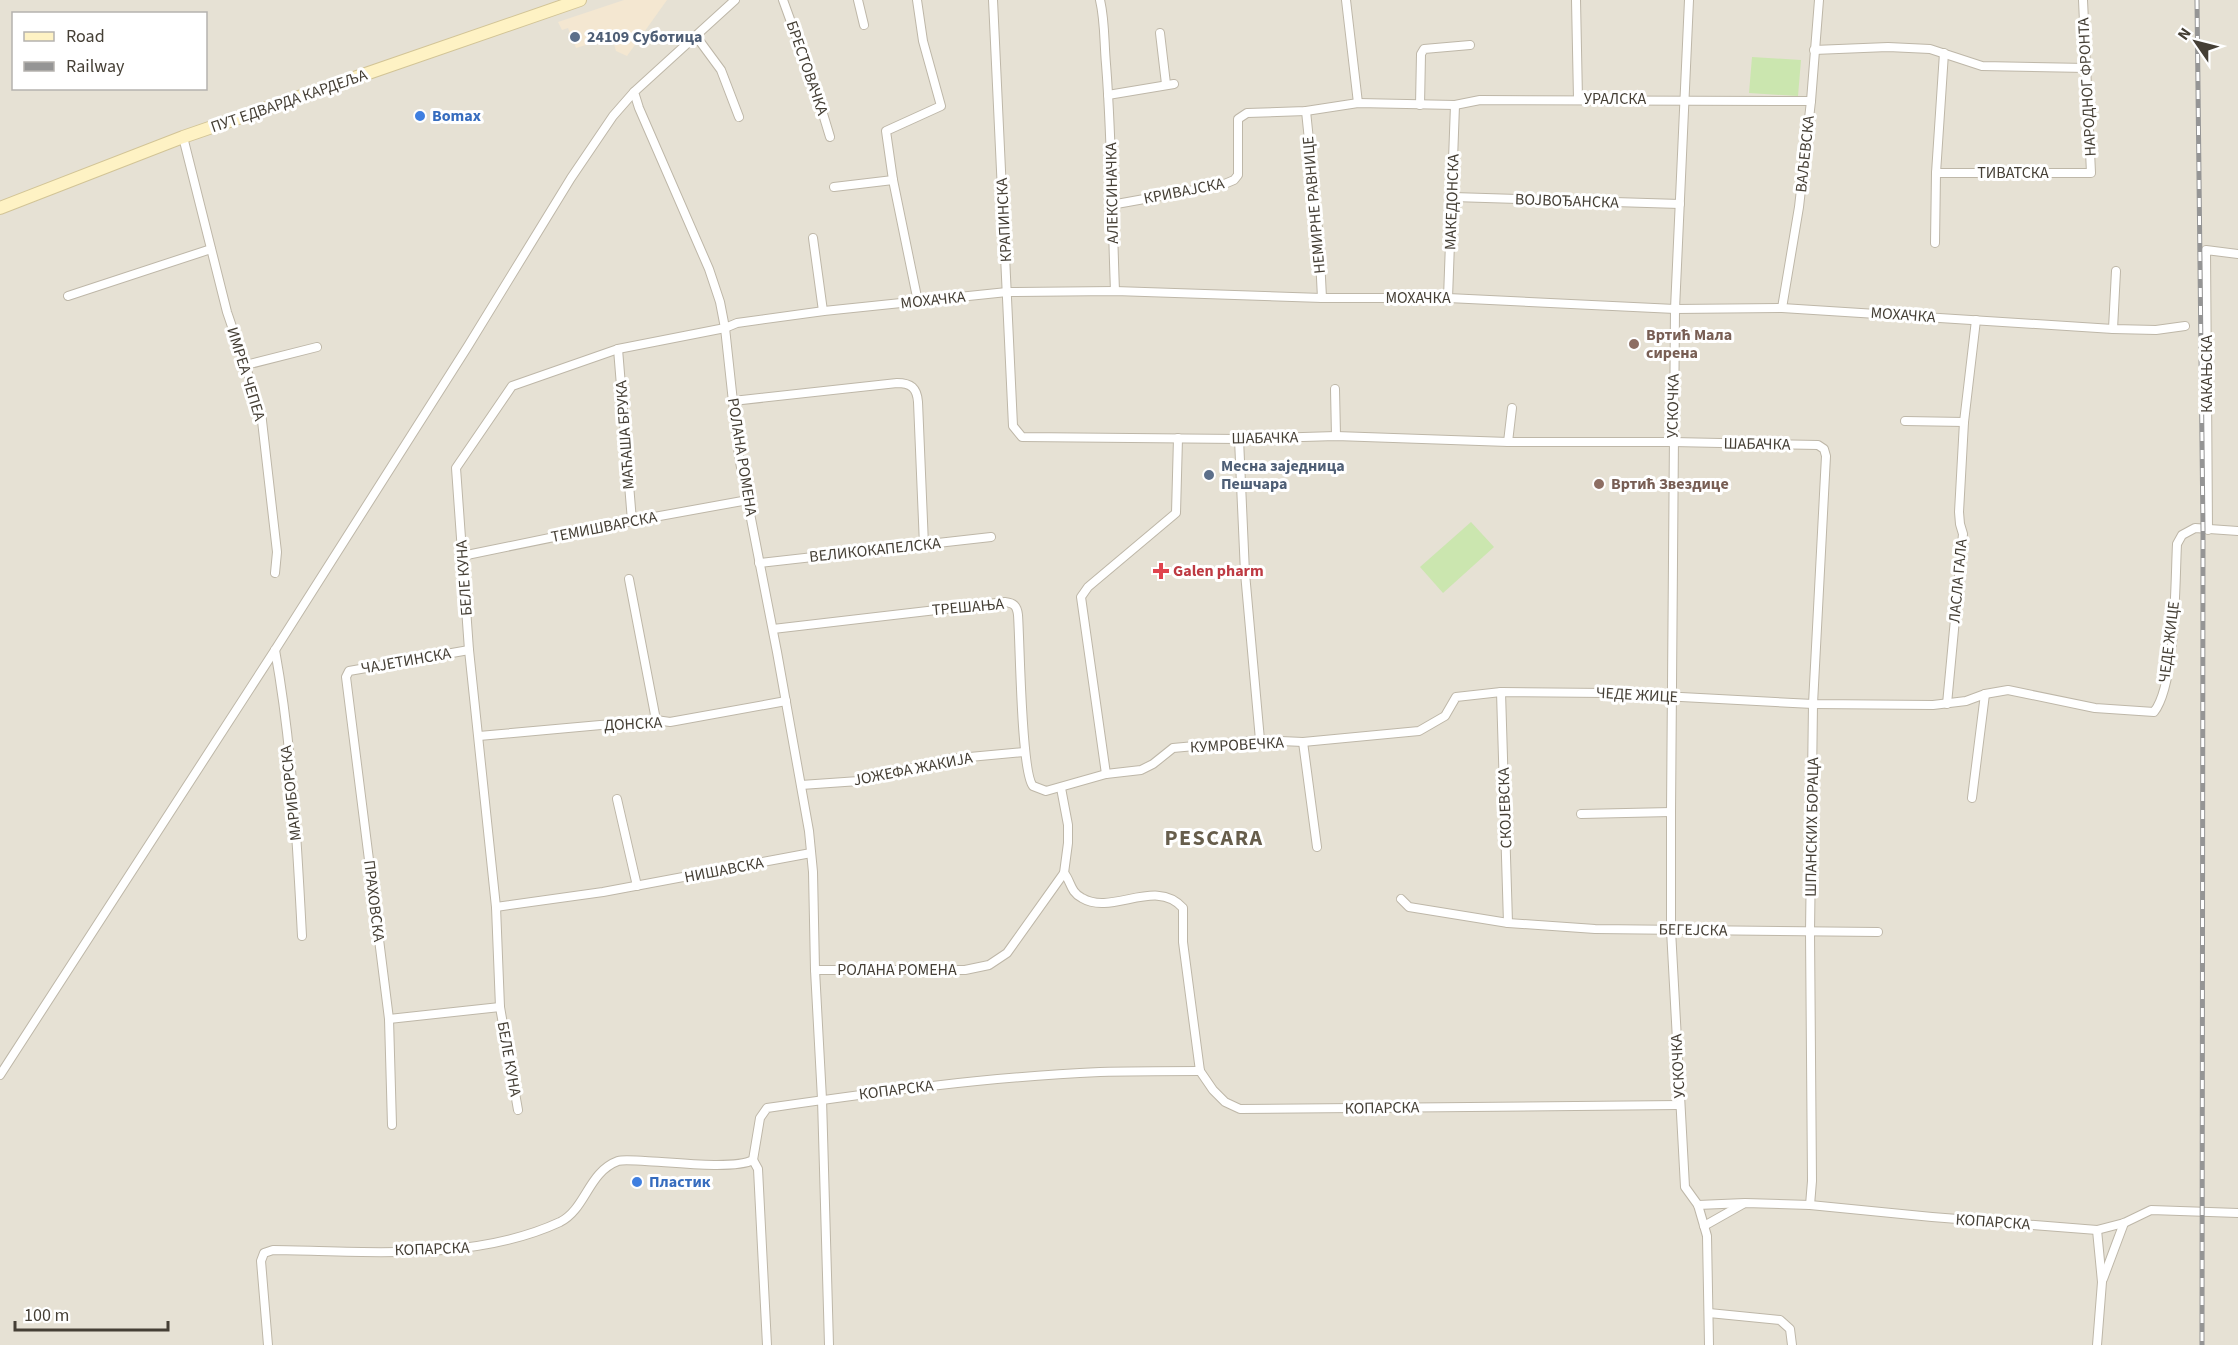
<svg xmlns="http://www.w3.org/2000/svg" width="2238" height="1345" viewBox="0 0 2238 1345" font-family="'Source Sans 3',sans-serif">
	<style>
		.residential { fill: #e6e1d4; fill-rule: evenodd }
		.commercial { fill: #f4e7d1 }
		.green { fill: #cbe6af }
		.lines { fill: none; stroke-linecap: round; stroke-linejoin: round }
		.minor-casing { stroke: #beb7a8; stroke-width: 10 }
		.secondary-casing { stroke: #d2c496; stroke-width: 14 }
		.minor { stroke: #fff; stroke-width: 8 }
		.secondary { stroke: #fef2c4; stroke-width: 12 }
		.rail-casing { stroke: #959595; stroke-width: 5 }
		.rail { stroke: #fff; stroke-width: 3; stroke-dasharray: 9; stroke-linecap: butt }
		.service-dot { fill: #5c6f8a; stroke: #fff; stroke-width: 2 }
		.shop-dot { fill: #3f7fe0; stroke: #fff; stroke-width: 2 }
		.education-dot { fill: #8d6e63; stroke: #fff; stroke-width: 2 }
		.health-dot { fill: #e0444e; stroke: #fff; stroke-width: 2 }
		.labels { text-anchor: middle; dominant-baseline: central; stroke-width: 6; stroke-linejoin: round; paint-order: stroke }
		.service-label { font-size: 16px; font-weight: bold; fill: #4e5e75; stroke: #fff; text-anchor: start }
		.street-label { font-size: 16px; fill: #453f35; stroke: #fff }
		.shop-label { font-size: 16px; font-weight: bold; fill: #366cbe; stroke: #fff; text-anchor: start }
		.education-label { font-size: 16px; font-weight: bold; fill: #785e54; stroke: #fff; text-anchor: start }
		.health-label { font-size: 16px; font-weight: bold; fill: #be3a42; stroke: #fff; text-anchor: start }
		.district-label { font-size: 22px; font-weight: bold; letter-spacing: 1.5px; fill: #675e4c; stroke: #fff }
	</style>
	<rect width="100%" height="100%" fill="#f2efe5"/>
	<path class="residential" d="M0 0H2238V1345H0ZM14 14H206V88H14Z"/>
	<path class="commercial" d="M624 0H667L627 56 616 51 612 37 576 48 568 28 562 30 558 22Z"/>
	<g class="green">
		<path d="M1752 57 1801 60 1798 96 1749 93Z"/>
		<path d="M1471 522 1494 547 1443 593 1420 567Z"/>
	</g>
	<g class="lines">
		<defs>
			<g id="minor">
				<path d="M735 0 634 92 639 108 709 269 720 302 725 328 739 457 777 652 809 831 813 872 815 970 822 1099 829 1345"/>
				<path d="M783 0 817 94 830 137"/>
				<path d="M858 0 864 25"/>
				<path d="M917 0 923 41 941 106 886 131 893 180 918 302"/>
				<path d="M993 0 1013 426 1022 437 1239 439 1336 436 1508 442H1673L1818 445 1824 449 1826 456 1813 704 1810 932 1812 1181 1810 1205"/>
				<path d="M1100 0C1105 21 1104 42 1106 64 1112 139 1112 215 1115 291"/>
				<path d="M1346 0 1358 103"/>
				<path d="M1576 0 1578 99"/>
				<path d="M1689 0 1675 309 1671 812V930L1685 1187 1698 1205 1707 1236 1709 1345"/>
				<path d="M1160 33 1166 84"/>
				<path d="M696 36 721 70 739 117"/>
				<path d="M1814 50 1888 47 1930 49 1982 66 2087 68"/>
				<path d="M1108 95 1174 84"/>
				<path d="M1420 105 1421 54 1424 49 1470 45"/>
				<path d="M1306 111 1319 238 1322 298"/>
				<path d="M183 137 227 312 261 412 277 552 275 573"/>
				<path d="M1936 173H2091L2083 0"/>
				<path d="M834 187 893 180"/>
				<path d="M1453 197 1680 204"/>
				<path d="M1111 205 1222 185 1234 180 1238 175V119L1247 113 1306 111 1358 103 1455 105 1480 100 1811 101"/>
				<path d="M813 238 823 311"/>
				<path d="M1935 243 1936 173 1944 53"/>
				<path d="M68 296 211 249"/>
				<path d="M1448 298 1455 105"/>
				<path d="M1782 308 1799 207 1811 101 1819 0"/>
				<path d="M2113 329 2116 271"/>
				<path d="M618 349 632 521"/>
				<path d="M246 365 317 347"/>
				<path d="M1335 389 1336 436"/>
				<path d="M733 401 897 383C911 383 917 388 918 402L924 545"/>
				<path d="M1905 421 1964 422"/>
				<path d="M1239 439 1245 573 1260 740"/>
				<path d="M1508 442 1512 408"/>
				<path d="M2208 530 2206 250 2238 254"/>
				<path d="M462 556 632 521 748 500"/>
				<path d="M759 563 991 537"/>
				<path d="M629 579 656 720"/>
				<path d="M773 629 1005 602C1014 603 1017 606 1018 615 1020 641 1021 773 1033 786L1046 791 1106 774 1141 770 1153 764 1173 748 1260 740 1303 742 1419 731 1445 716 1456 697 1501 692 1606 693 1813 704 1933 705 1966 701 1985 694 2008 690 2095 708 2154 712C2176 684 2175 583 2177 544L2182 535 2195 528 2238 531"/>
				<path d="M275 650C292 744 297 841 302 936"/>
				<path d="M1501 692 1508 923"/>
				<path d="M1947 704 1963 534 1960 524 1959 512 1964 422 1976 320"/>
				<path d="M479 736 656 720 670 722 786 701"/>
				<path d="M1303 742 1317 847"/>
				<path d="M1106 774 1081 597 1088 587 1176 513 1178 438"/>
				<path d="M801 785 859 781 948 759 1024 752"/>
				<path d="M1972 798 1985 694"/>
				<path d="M617 799 637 886"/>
				<path d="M1581 814 1671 812"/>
				<path d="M1064 873C1071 881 1070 892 1082 898 1112 916 1156 877 1183 908V942L1200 1071 1213 1090 1225 1102 1240 1109 1680 1105"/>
				<path d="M1401 899 1409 907 1508 923 1595 929 1878 932"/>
				<path d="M496 907 603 892 811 853"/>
				<path d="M815 970H965L989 965 1007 953 1064 873 1068 843V825L1061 788"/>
				<path d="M389 1019 500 1007"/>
				<path d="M0 1075 275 650 468 346 571 178 613 116 634 92"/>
				<path d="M518 1110 500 1007 496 907 469 650 456 468 512 386 618 349 725 328 737 323 824 311 1007 292 1115 291 1322 298H1448L1675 309 1782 308 2113 329 2156 330 2185 326"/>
				<path d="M392 1125 389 1019 346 677 349 671 469 650"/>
				<path d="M753 1160 758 1169 767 1345"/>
				<path d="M1698 1205 1745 1203 1810 1205 1932 1217 2097 1230 2124 1223 2151 1210 2238 1213"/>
				<path d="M1704 1226 1743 1204"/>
				<path d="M2103 1279 2124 1223"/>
				<path d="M1709 1313 1780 1320 1790 1329 1792 1345"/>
				<path d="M268 1345 261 1261 264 1253 273 1250C366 1251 474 1262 560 1222 586 1209 588 1172 618 1161 625 1159 637 1161 645 1161 669 1162 734 1170 753 1160L760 1118 767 1108C877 1092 988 1077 1100 1072 1133 1071 1167 1071 1200 1071"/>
				<path d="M2097 1345 2102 1282 2097 1230"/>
			</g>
			<path id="secondary" d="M0 208 183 137 580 0"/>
		</defs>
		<use href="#minor" class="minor-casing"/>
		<use href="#secondary" class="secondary-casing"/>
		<use href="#minor" class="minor"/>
		<use href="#secondary" class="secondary"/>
		<defs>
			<path id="rail" d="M2197 0 2203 529 2202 1345"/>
		</defs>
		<use href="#rail" class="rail-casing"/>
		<use href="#rail" class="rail"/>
	</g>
	<g class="service-dot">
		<circle cx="575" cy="37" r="6"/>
		<circle cx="1209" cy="475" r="6"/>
	</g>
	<g class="shop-dot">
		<circle cx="420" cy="116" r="6"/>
		<circle cx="637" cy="1182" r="6"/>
	</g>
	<g class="education-dot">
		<circle cx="1634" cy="344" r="6"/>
		<circle cx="1599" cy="484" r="6"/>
	</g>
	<path class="health-dot" d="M1158 562h6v6h6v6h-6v6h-6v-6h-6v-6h6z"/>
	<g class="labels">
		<g class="service-label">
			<text x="587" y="37">24109 Суботица</text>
			<text x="1221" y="466">Месна заједница<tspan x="1221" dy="18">Пешчара</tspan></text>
		</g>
		<g class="street-label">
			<text transform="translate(807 68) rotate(71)">БРЕСТОВАЧКА</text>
			<text transform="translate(2087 87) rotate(-93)">НАРОДНОГ ФРОНТА</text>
			<text x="1615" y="99">УРАЛСКА</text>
			<text transform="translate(289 101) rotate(-19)">ПУТ ЕДВАРДА КАРДЕЉА</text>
			<text transform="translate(1805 154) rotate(-84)">ВАЉЕВСКА</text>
			<text x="2013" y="173">ТИВАТСКА</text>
			<text transform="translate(1184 191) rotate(-11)">КРИВАЈСКА</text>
			<text transform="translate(1112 193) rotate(-91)">АЛЕКСИНАЧКА</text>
			<text transform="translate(1567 201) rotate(2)">ВОЈВОЂАНСКА</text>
			<text transform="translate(1452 202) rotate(-88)">МАКЕДОНСКА</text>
			<text transform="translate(1314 205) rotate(-95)">НЕМИРНЕ РАВНИЦЕ</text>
			<text transform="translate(1004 220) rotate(-93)">КРАПИНСКА</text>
			<text x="1418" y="298">МОХАЧКА</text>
			<text transform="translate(933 300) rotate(-6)">МОХАЧКА</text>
			<text transform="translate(1903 315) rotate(4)">МОХАЧКА</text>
			<text transform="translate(246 374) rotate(73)">ИМРЕА ЧЕПЕА</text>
			<text transform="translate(2207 374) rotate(-90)">КАКАЊСКА</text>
			<text transform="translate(1673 406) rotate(-89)">УСКОЧКА</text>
			<text transform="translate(625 435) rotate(-94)">МАЋАША БРУКА</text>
			<text transform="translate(1265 438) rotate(-1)">ШАБАЧКА</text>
			<text transform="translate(1757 444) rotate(1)">ШАБАЧКА</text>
			<text transform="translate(742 457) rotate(81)">РОЛАНА РОМЕНА</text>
			<text transform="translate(604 527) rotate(-11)">ТЕМИШВАРСКА</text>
			<text transform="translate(875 550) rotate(-6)">ВЕЛИКОКАПЕЛСКА</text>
			<text transform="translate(464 578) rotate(-94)">БЕЛЕ КУНА</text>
			<text transform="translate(1958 581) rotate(-85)">ЛАСЛА ГАЛА</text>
			<text transform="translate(968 607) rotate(-5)">ТРЕШАЊА</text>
			<text transform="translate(2169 642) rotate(-83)">ЧЕДЕ ЖИЦЕ</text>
			<text transform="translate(406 661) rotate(-10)">ЧАЈЕТИНСКА</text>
			<text transform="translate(1637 695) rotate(3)">ЧЕДЕ ЖИЦЕ</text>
			<text transform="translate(633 724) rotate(-3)">ДОНСКА</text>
			<text transform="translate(1237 745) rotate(-3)">КУМРОВЕЧКА</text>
			<text transform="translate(913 769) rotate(-11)">ЈОЖЕФА ЖАКИЈА</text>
			<text transform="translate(291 793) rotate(-96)">МАРИБОРСКА</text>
			<text transform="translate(1505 808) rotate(-92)">СКОЈЕВСКА</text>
			<text transform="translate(1812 827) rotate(-89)">ШПАНСКИХ БОРАЦА</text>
			<text transform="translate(724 870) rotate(-11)">НИШАВСКА</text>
			<text transform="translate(374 901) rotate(83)">ПРАХОВСКА</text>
			<text transform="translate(1693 930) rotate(1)">БЕГЕЈСКА</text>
			<text x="897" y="970">РОЛАНА РОМЕНА</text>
			<text transform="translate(509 1059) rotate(80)">БЕЛЕ КУНА</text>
			<text transform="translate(1678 1066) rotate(-93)">УСКОЧКА</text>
			<text transform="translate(896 1090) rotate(-7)">КОПАРСКА</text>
			<text transform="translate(1382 1108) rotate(-1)">КОПАРСКА</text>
			<text transform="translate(1993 1222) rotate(4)">КОПАРСКА</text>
			<text transform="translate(432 1249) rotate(-2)">КОПАРСКА</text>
		</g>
		<g class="shop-label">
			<text x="432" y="116">Bomax</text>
			<text x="649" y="1182">Пластик</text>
		</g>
		<g class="education-label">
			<text x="1646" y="335">Вртић Мала<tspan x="1646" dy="18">сирена</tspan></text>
			<text x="1611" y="484">Вртић Звездице</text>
		</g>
		<g class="health-label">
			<text x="1173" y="571">Galen pharm</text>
		</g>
		<g class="district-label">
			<text x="1214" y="838">PESCARA</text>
		</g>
	</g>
	<rect x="12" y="12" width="195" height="78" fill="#ffffff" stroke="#b5b2ae" stroke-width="1.5"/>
	<rect x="24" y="32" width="30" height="9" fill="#fef2c4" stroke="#b5b2ae" stroke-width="1.5"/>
	<text x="66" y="42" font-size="18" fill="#453f35">Road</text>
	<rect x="24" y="62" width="30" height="9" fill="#959595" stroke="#b5b2ae" stroke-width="1.5"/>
	<text x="66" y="72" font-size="18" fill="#453f35">Railway</text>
	<g transform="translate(2196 42) rotate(305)" stroke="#ffffff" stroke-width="4.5" paint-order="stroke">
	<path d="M0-4.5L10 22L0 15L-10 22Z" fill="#453f35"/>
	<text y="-9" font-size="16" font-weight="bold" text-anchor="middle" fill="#453f35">N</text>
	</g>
	<path d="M15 1321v9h153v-9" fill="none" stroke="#453f35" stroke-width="3"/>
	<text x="24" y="1321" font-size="18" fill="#453f35" stroke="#ffffff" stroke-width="4.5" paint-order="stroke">100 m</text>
</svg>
